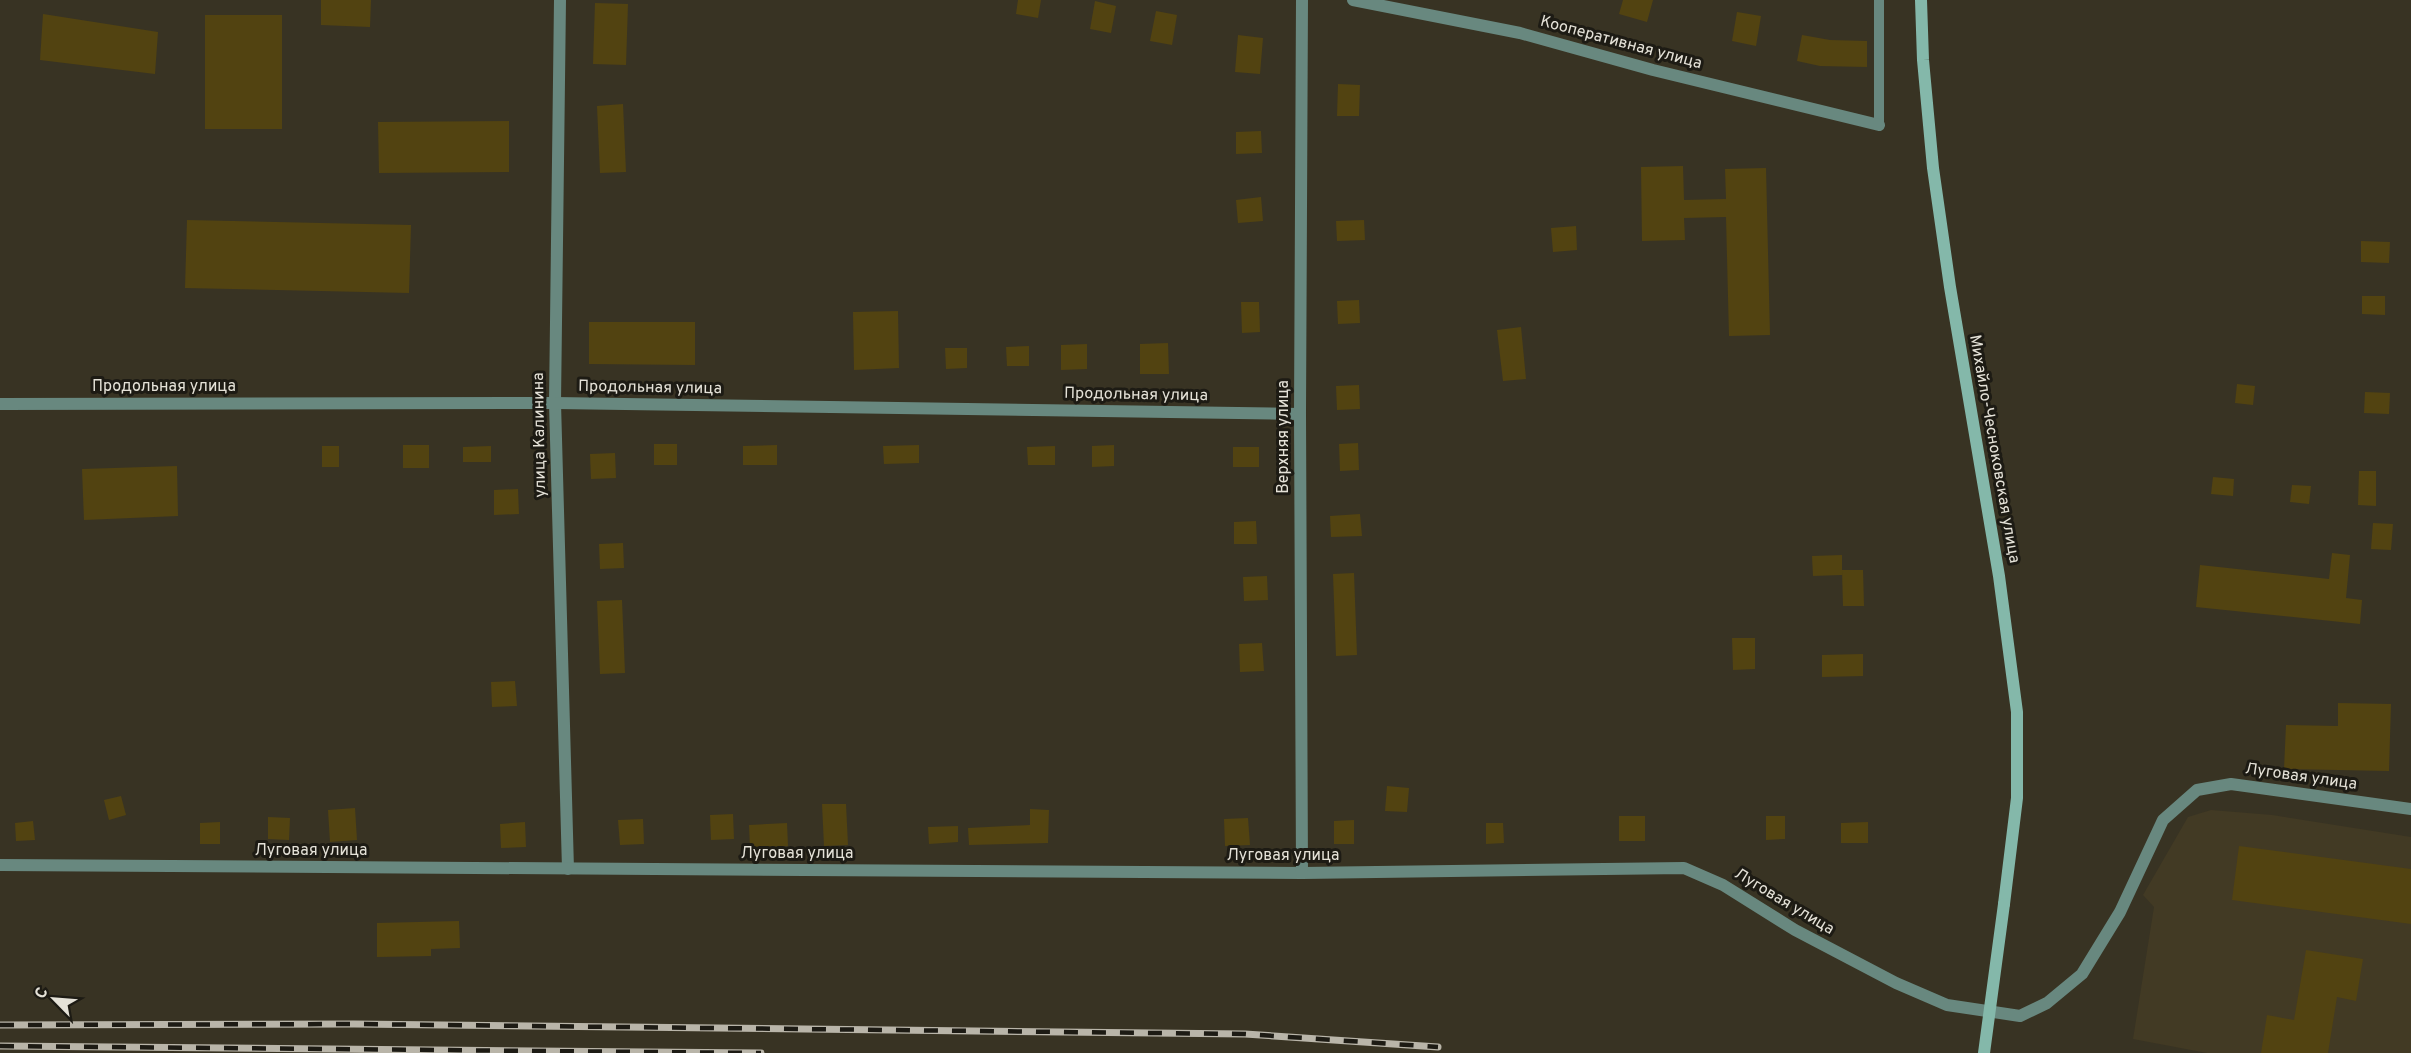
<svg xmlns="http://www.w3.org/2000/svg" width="2411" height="1053" viewBox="0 0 2411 1053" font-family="Overpass,sans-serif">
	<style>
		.built { fill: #423a24 }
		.building { fill: #524311 }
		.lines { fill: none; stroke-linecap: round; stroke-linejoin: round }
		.lane { stroke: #68887f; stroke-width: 10 }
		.street { stroke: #68887f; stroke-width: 12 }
		.secondary { stroke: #84b8aa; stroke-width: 12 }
		.rail-casing { stroke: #b9b5a9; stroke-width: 7 }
		.rail { stroke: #1d1b14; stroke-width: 4.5; stroke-dasharray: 14; stroke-linecap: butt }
		.secondary-bridge { stroke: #84b8aa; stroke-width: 12 }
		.labels { text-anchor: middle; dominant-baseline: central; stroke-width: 6; stroke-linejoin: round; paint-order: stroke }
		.street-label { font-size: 16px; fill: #e5e2d8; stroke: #1d1b14 }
	</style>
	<rect width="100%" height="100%" fill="#383323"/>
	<path class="built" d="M2211 810 2272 815 2411 837V1053H2207L2133 1039 2154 907 2143 895 2188 817Z"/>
	<g class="building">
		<path d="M321 0H371L370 27 321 25Z"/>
		<path d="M1018 0H1041L1038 18 1016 14Z"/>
		<path d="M1623 0H1653L1647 22 1619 14Z"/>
		<path d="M1095 1 1116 6 1111 33 1090 29Z"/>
		<path d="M595 3 628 4 626 65 593 64Z"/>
		<path d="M1156 11 1177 15 1172 45 1150 41Z"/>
		<path d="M1737 12 1761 16 1756 46 1732 41Z"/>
		<path d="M43 14 158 32 155 74 40 60Z"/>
		<rect x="205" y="15" width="77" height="114"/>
		<path d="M1238 35 1263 38 1260 74 1235 72Z"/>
		<path d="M1802 35 1830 40 1867 41V67L1820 66 1797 61Z"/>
		<path d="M1338 84 1360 85 1359 116H1337Z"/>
		<path d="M623 104 626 172 600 173 597 106Z"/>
		<path d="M509 121V172L379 173 378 122Z"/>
		<path d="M1261 131 1262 153 1236 154V132Z"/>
		<path d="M1683 166 1684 200 1726 199 1725 169 1766 168 1770 335 1729 336 1726 217 1684 218 1685 240 1642 241 1641 167Z"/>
		<path d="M1261 197 1263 221 1238 223 1236 200Z"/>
		<path d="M187 220 411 225 409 293 185 288Z"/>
		<path d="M1364 220 1365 240 1337 241 1336 221Z"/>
		<path d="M1576 226 1577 250 1553 252 1551 228Z"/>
		<path d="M2361 241 2390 242 2389 263 2361 262Z"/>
		<path d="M2362 296H2385V315L2362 314Z"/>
		<path d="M1359 300 1360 323 1338 324 1337 301Z"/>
		<path d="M1241 302H1259L1260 332 1242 333Z"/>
		<path d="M898 311 899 368 854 370 853 312Z"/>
		<path d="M589 322H695V365L589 364Z"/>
		<path d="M1521 327 1526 379 1503 381 1497 330Z"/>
		<path d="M1168 343 1169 374H1140V344Z"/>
		<path d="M1087 344V369L1061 370V345Z"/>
		<path d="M1029 346V366H1007L1006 347Z"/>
		<path d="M945 348H967V368L946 369Z"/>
		<path d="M2237 384 2255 386 2253 405 2235 403Z"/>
		<path d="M1359 385 1360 409 1337 410 1336 386Z"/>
		<path d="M2365 392 2390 393 2389 414 2364 413Z"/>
		<path d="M1358 443 1359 470 1340 471 1339 444Z"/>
		<rect x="654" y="444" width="23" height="21"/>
		<rect x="403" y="445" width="26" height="23"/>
		<path d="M777 445V465H743V446Z"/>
		<path d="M919 445V463L884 464 883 446Z"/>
		<path d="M1114 445V466L1092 467V446Z"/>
		<rect x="322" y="446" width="17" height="21"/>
		<path d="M491 446V462H463V447Z"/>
		<path d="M1055 446V465H1028L1027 447Z"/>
		<rect x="1233" y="447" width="26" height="20"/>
		<path d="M615 453 616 478 591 479 590 454Z"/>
		<path d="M177 466 178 516 84 520 82 469Z"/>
		<path d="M2359 471H2376V506L2358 505Z"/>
		<path d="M2213 477 2234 479 2233 496 2211 494Z"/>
		<path d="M2292 485 2311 486 2309 504 2290 502Z"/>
		<path d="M518 489 519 514 494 515V490Z"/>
		<path d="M1360 514 1362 536 1331 537 1330 516Z"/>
		<path d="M1256 521 1257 544H1234V522Z"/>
		<path d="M2373 523 2393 524 2391 550 2371 549Z"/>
		<path d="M623 543 624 568 600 569 599 544Z"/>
		<path d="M2332 553 2350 555 2346 598 2362 600 2360 624 2196 607 2200 565 2329 579Z"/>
		<path d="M1842 555V575L1813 576 1812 556Z"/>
		<path d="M1842 570H1863L1864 606H1843Z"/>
		<path d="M1354 573 1357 655 1336 656 1333 574Z"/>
		<path d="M1267 576 1268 600 1244 601 1243 577Z"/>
		<path d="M622 600 625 673 600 674 597 601Z"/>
		<path d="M1732 638H1755V669L1733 670Z"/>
		<path d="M1262 643 1264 671 1240 672 1239 644Z"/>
		<path d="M1863 654V676L1822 677V655Z"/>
		<path d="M515 681 517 706 492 707 491 682Z"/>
		<path d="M2338 703 2391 704 2389 771 2284 769 2286 725 2338 726Z"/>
		<path d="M1387 786 1409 788 1407 812 1385 811Z"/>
		<path d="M121 796 126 815 109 820 104 800Z"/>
		<path d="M822 804H846L848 845 824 846Z"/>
		<path d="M355 808 357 840 330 842 328 810Z"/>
		<path d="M1030 809 1049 810 1048 843 969 845 968 828 1030 825Z"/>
		<path d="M733 814 734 839 711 840 710 815Z"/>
		<rect x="1619" y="816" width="26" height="25"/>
		<path d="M1766 816H1785V839L1766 840Z"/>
		<path d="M268 817 290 818 289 840 268 839Z"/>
		<path d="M1248 818 1250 845 1225 846 1224 819Z"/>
		<path d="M643 819 644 844 620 845 618 820Z"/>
		<path d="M1354 820V844H1334V821Z"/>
		<path d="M33 821 35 840 16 841 15 823Z"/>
		<path d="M220 822V844H200V823Z"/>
		<path d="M525 822 526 847 501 848 500 824Z"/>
		<path d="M1868 822V843H1841V823Z"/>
		<path d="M787 823 788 846 750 848 749 825Z"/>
		<path d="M1486 823H1503L1504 843 1486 844Z"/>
		<path d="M958 826V842L929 844 928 827Z"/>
		<path d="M2239 846 2411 869V924L2232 900Z"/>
		<path d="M459 921 460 948 431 949V956L377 957V923Z"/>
		<path d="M2306 950 2363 959 2356 1001 2337 997 2328 1053H2261L2267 1015 2294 1020Z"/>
	</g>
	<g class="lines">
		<path class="lane" d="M1879 125V0"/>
		<g class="street">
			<path d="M560 0 555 403 568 869"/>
			<path d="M1353 0 1520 33 1653 70 1879 125"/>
			<path d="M0 404 555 403 1300 414"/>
			<path d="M0 865 1302 873 1684 868 1723 885 1795 930 1896 983 1947 1005 2020 1016 2047 1003 2082 974 2120 912 2163 820 2197 790 2231 784 2411 809"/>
			<path d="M1302 873 1300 414 1302 0"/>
		</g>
		<path class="secondary" d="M1921 0 1923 60 1933 168 1950 287 1999 576 2017 712V798L2004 904"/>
		<defs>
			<g id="rail">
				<path d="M0 1025 354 1024 1245 1034 1438 1047"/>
				<path d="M0 1046 761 1053"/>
			</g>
		</defs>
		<use href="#rail" class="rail-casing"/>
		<use href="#rail" class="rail"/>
		<path class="secondary-bridge" d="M1984 1053 2004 904"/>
	</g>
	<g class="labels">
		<g class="street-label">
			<text transform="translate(1621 43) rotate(15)">Кооперативная улица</text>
			<text x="164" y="387">Продольная улица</text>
			<text transform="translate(650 388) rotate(1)">Продольная улица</text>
			<text transform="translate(1136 395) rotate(1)">Продольная улица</text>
			<text transform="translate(540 435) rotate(-91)">улица Калинина</text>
			<text transform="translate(1284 437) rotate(-90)">Верхняя улица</text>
			<text transform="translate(1994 449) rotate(80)">Михайло-Чесноковская улица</text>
			<text transform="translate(2301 777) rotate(8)">Луговая улица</text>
			<text x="311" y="851">Луговая улица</text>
			<text x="797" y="854">Луговая улица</text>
			<text x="1283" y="856">Луговая улица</text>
			<text transform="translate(1784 902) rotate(31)">Луговая улица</text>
		</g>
	</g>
	<g transform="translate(54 999) rotate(295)" stroke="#1d1b14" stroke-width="4.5" paint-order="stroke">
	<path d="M0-4.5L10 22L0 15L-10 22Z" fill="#e5e2d8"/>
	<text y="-9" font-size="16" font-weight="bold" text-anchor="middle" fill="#e5e2d8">С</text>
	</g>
</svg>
